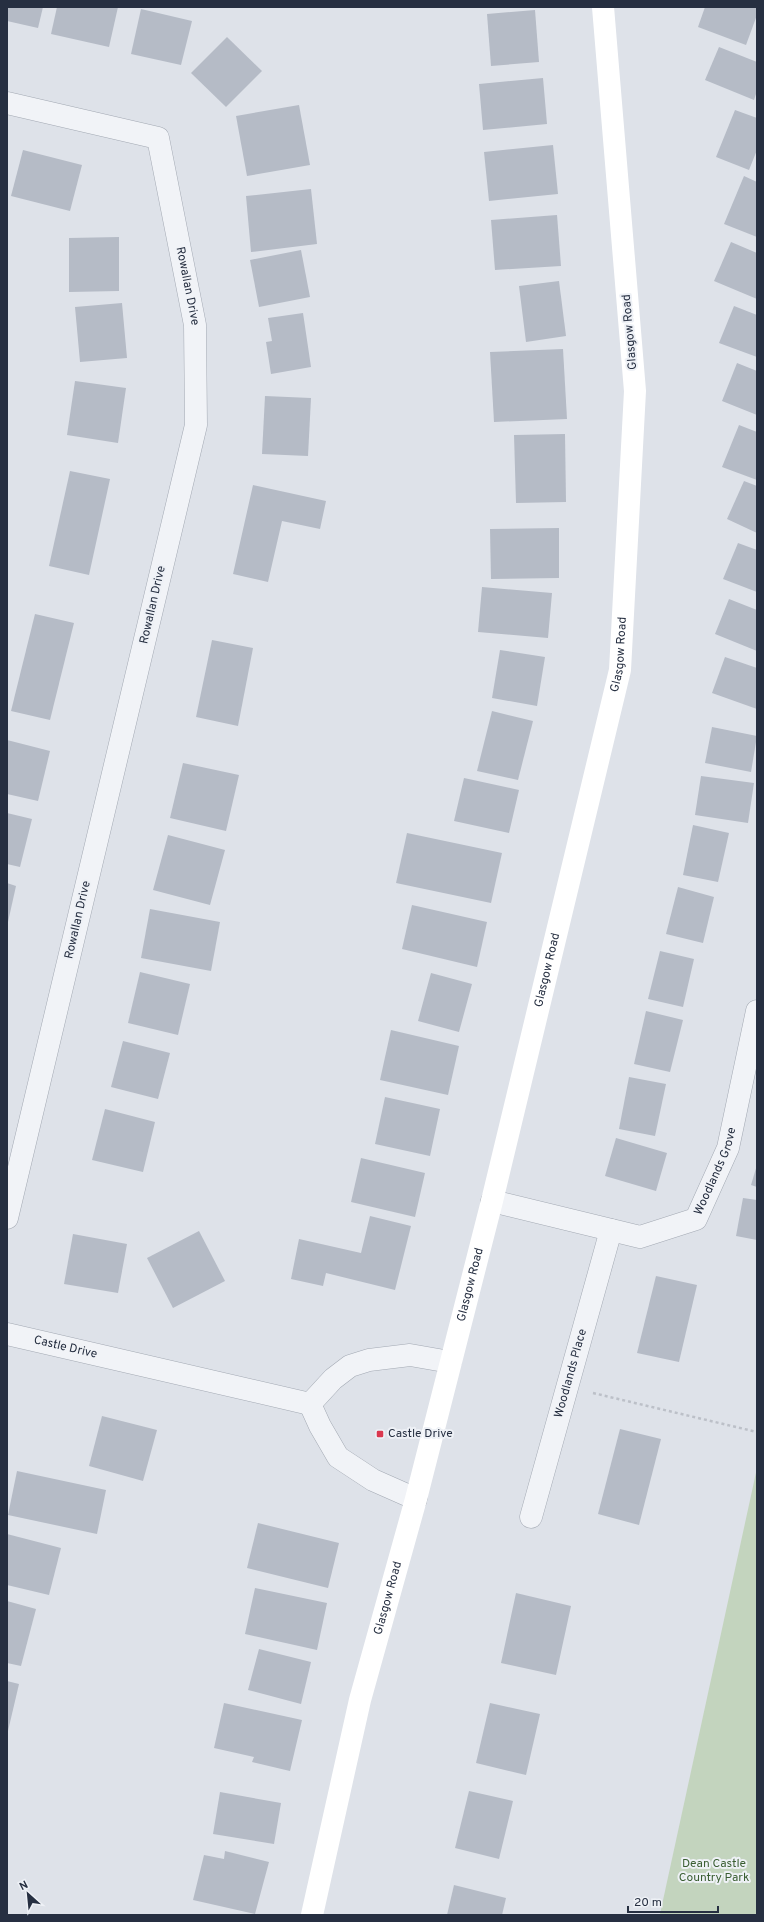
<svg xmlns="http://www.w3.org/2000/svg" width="764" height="1922" viewBox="0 0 764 1922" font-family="Overpass,sans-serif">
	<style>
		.green { fill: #c3d4be }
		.building { fill: #b5bbc6 }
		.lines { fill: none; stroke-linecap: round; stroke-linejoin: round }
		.minor-casing { stroke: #a3a9b3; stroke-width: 23 }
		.path { stroke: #bcc0c8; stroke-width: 2.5; stroke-dasharray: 3 3; stroke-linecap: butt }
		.minor { stroke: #f1f3f7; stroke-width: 22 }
		.secondary { stroke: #fff; stroke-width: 22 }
		.poi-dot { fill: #da374e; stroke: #eef1f6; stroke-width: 1.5 }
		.labels { text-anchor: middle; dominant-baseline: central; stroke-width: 4; stroke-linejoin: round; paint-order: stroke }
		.street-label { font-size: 12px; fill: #262f41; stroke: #eef1f6 }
		.poi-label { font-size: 12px; fill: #262f41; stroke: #eef1f6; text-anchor: start }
		.park-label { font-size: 12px; fill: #3a5e32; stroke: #eef1f6 }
	</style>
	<rect width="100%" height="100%" fill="#dee2e9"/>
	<path class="green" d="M757 1468V1915L660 1914Z"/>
	<g class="building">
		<path d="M7 7H43L38 28 7 21Z"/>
		<path d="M57 7H118L109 47 51 34Z"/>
		<path d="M705 7H757V15L746 45 698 27Z"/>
		<path d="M141 9 192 21 181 65 131 54Z"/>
		<path d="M535 10 539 62 491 66 487 14Z"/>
		<path d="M227 37 262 71 226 107 191 73Z"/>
		<path d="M719 47 757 62V91L754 100 705 80Z"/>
		<path d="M543 78 547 124 483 130 479 84Z"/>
		<path d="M299 105 310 165 247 176 236 116Z"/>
		<path d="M735 110 757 118V150L749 170 716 157Z"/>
		<path d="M553 145 558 194 489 201 484 152Z"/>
		<path d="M23 150 82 165 70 211 11 196Z"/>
		<path d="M744 176 757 182V237L724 224Z"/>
		<path d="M311 189 317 244 251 252 246 196Z"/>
		<path d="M557 215 561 266 495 270 491 220Z"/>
		<path d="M119 237V291L69 292V238Z"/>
		<path d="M731 242 757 253V299L714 281Z"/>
		<path d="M301 250 310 297 259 307 250 260Z"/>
		<path d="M559 281 566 336 526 342 519 286Z"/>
		<path d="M122 303 127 358 80 362 75 307Z"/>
		<path d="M734 306 757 315V357L719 343Z"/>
		<path d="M303 313 311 367 271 374 266 342 272 341 268 318Z"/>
		<path d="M563 349 567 419 494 422 490 352Z"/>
		<path d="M737 363 757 371V415L722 401Z"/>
		<path d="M75 381 126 388 118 443 67 435Z"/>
		<path d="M265 396 311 398 308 456 262 454Z"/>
		<path d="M739 425 757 432V480L722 467Z"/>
		<path d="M565 434 566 502 516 503 514 435Z"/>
		<path d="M70 471 110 479 89 575 49 566Z"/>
		<path d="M744 481 757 486V533L727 519Z"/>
		<path d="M253 485 326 501 320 529 282 521 268 582 233 574Z"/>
		<path d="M559 528V578L491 579 490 529Z"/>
		<path d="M738 543 757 550V592L723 579Z"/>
		<path d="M482 587 552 593 548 638 478 632Z"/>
		<path d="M729 599 757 610V651L715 634Z"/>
		<path d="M35 614 74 623 50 720 11 711Z"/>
		<path d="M212 640 253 648 238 726 196 717Z"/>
		<path d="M500 650 545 657 537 706 492 698Z"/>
		<path d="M725 657 757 668V709L712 693Z"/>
		<path d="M492 711 533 721 518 780 477 771Z"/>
		<path d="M712 727 757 736 751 772 705 763Z"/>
		<path d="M7 740 50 751 38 801 7 794Z"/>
		<path d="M183 763 239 775 226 831 170 818Z"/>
		<path d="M701 776 754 783 748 823 695 815Z"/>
		<path d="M464 778 519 790 509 833 454 821Z"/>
		<path d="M7 813 32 819 20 867 7 864Z"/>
		<path d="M693 825 729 833 718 882 683 875Z"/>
		<path d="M407 833 502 853 491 903 396 883Z"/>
		<path d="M168 835 225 850 210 905 153 890Z"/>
		<path d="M7 883 16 886 8 922H7Z"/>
		<path d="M678 887 714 897 703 943 666 934Z"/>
		<path d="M412 905 487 922 477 967 402 949Z"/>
		<path d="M150 909 220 922 211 971 141 958Z"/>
		<path d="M660 951 694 959 683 1007 648 999Z"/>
		<path d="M140 972 190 984 178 1035 128 1023Z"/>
		<path d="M431 973 472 984 459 1032 418 1021Z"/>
		<path d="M646 1011 683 1020 670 1072 634 1064Z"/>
		<path d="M391 1030 459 1046 448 1095 380 1080Z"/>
		<path d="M123 1041 170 1053 158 1099 111 1087Z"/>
		<path d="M629 1077 666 1084 655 1136 619 1129Z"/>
		<path d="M385 1097 440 1109 430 1156 375 1144Z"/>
		<path d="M105 1109 155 1122 143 1172 92 1160Z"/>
		<path d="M616 1138 667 1153 656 1191 605 1176Z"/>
		<path d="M361 1158 425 1173 415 1217 351 1202Z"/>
		<path d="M757 1165V1187L751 1185Z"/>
		<path d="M743 1198 757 1200V1240L736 1236Z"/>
		<path d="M370 1216 411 1226 395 1290 326 1273 323 1286 291 1279 299 1239 361 1253Z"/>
		<path d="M199 1231 225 1281 173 1308 147 1258Z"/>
		<path d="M73 1234 127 1244 118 1293 64 1284Z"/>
		<path d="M656 1276 697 1285 679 1362 637 1353Z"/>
		<path d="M102 1416 157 1430 143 1481 89 1466Z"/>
		<path d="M620 1429 661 1439 639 1525 598 1514Z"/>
		<path d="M17 1471 106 1490 97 1534 8 1515Z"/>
		<path d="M258 1523 339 1543 328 1588 247 1568Z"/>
		<path d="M7 1534 61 1548 49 1595 7 1585Z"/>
		<path d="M255 1588 327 1603 317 1650 245 1634Z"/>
		<path d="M516 1593 571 1606 556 1675 501 1663Z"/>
		<path d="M7 1601 36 1609 21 1666 7 1663Z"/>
		<path d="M259 1649 311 1662 301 1704 248 1690Z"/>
		<path d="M7 1681 19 1684 8 1731H7Z"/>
		<path d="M224 1703 302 1720 290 1771 252 1762 254 1757 214 1748Z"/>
		<path d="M490 1703 540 1714 526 1775 476 1763Z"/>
		<path d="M469 1791 513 1801 499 1859 455 1848Z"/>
		<path d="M220 1792 281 1803 274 1844 213 1834Z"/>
		<path d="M225 1851 269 1862 255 1914 193 1900 204 1855 224 1859Z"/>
		<path d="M454 1885 506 1898 502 1915H447Z"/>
	</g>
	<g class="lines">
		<defs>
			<g id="minor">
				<path id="s1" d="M7 103 158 138 195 325 196 425 7 1218"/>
				<path id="s2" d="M492 1201 640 1237 696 1219 728 1148 757 1011"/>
				<path id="s3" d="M7 1334 310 1404 333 1379 350 1366 369 1360 410 1355 450 1362"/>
				<path d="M310 1404 320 1426 338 1457 373 1480 416 1499"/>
				<path id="s4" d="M531 1517 611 1230"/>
			</g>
		</defs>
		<use href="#minor" class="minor-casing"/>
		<path class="path" d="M593 1393 757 1432"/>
		<use href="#minor" class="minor"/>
		<path class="secondary" id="s5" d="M312 1915 360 1700 416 1499 492 1201 620 670 635 391 603 7"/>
	</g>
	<rect class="poi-dot" x="376" y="1430" width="8" height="8" rx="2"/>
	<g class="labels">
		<g class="street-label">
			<text stroke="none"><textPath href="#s1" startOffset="306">Rowallan Drive</textPath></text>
			<text transform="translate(630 332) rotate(-95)">Glasgow Road</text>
			<text transform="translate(153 605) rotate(-77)">Rowallan Drive</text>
			<text stroke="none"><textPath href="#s5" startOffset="1298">Glasgow Road</textPath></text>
			<text transform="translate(78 920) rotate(-77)">Rowallan Drive</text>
			<text stroke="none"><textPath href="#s5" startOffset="974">Glasgow Road</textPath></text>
			<text stroke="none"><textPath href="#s2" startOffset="263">Woodlands Grove</textPath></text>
			<text stroke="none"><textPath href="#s5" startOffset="650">Glasgow Road</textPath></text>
			<text stroke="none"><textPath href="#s3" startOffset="60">Castle Drive</textPath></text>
			<text stroke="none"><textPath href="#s4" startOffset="149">Woodlands Place</textPath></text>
			<text stroke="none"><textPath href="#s5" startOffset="326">Glasgow Road</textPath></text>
		</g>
		<g class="poi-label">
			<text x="388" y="1434">Castle Drive</text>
		</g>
		<g class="park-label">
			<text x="714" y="1864">Dean Castle<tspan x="714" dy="14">Country Park</tspan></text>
		</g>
	</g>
	<rect width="764" height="1922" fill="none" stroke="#262f41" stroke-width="16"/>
	<g transform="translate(28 1894) rotate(333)" stroke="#eef1f6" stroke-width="3" paint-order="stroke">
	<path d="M0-3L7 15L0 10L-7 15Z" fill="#262f41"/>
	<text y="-6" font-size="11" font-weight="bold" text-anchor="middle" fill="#262f41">N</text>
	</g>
	<path d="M628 1906v6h90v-6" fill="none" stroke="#262f41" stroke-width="2"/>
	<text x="634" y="1906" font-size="12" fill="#262f41" stroke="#eef1f6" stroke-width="3" paint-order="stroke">20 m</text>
</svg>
